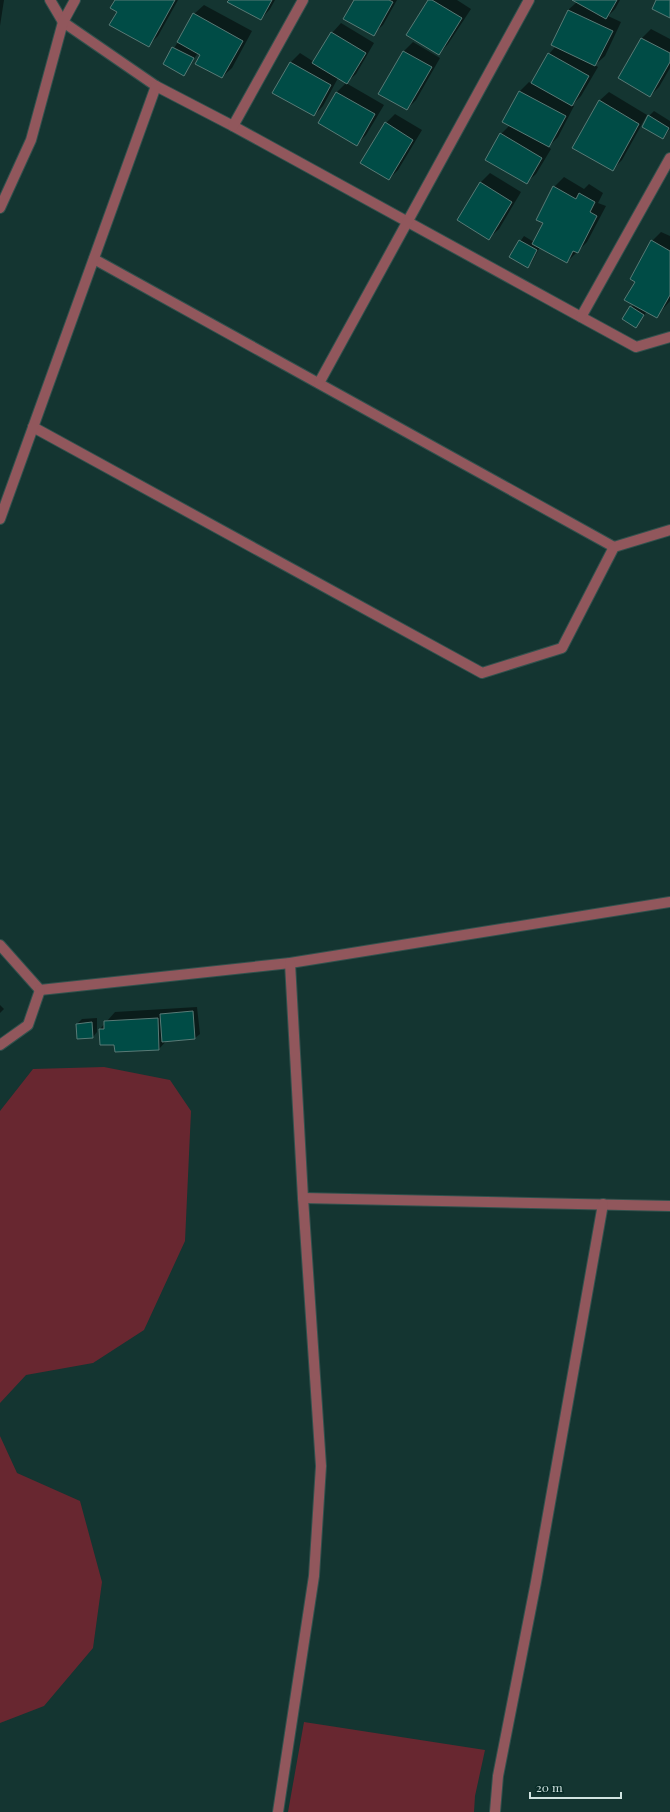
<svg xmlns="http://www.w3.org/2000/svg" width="670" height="1812" viewBox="0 0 670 1812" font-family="'Playfair Display',serif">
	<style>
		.green { fill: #682730 }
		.shadow { fill: #0007 }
		.building { fill: #004c46; stroke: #587a76 }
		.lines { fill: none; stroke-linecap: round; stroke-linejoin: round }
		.street-casing { stroke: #32514d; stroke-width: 12 }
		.street { stroke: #91575c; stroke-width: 10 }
	</style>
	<rect width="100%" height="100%" fill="#143531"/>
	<g class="green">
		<path d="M104 1067 170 1080 191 1111 185 1241 144 1330 93 1363 26 1375 0 1403V1111L33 1069Z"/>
		<path d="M0 1436 17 1473 80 1501 102 1582 93 1648 44 1706 0 1723Z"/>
		<path d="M304 1722 485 1750 475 1796 474 1812H288Z"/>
	</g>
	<g class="shadow">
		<path d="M0 0H4L0 26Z"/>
		<path d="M116 0H178L158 36 148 46 118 11Z"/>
		<path d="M230 0H275L270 9 261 19Z"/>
		<path d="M355 0H397L383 25 373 34Z"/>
		<path d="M429 0H457L471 9 448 44 439 54Z"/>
		<path d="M574 0H620L615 9 608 16 621 22 605 56 595 65 598 67 581 96 572 105 574 106 558 137 548 147 551 149 536 174 526 183 501 134 510 125 520 91 529 82 532 84 549 54 556 46 568 10 577 2Z"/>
		<path d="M204 5 252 31 232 68 222 77 198 53 183 74 165 64 194 14Z"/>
		<path d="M341 23 374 43 356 74 346 83 384 105 366 135 357 144 337 92 346 83 338 78 323 106 314 115 290 63 300 53 314 62 332 33Z"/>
		<path d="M651 29 670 39V68L659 87 650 96 619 78 642 38Z"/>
		<path d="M413 42 440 58 416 100 407 109 404 51Z"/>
		<path d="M609 92 647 115 622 160 613 169 599 101Z"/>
		<path d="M654 111 670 121V129L663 138 649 116Z"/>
		<path d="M395 114 422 130 398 170 389 179 386 123Z"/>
		<path d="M490 173 521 192 499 229 489 238 480 183Z"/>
		<path d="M564 177 584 189 589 184 603 193 598 203 606 206 587 242 567 262 540 247 532 262 528 267 510 256 524 236 534 242 544 223 538 219 554 187Z"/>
		<path d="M661 232 670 236V301L657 316 647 311 636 327 623 319 634 304 636 281 652 241Z"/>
		<path d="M0 1005 4 1009 0 1013Z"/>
		<path d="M197 1007 200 1034 195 1038 167 1040 159 1049 115 1044 100 1029 115 1012Z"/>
		<path d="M97 1018V1032L93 1037 77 1024 82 1019Z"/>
	</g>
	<g class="building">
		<path d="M115 0H175L149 47 109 25 117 12 110 8Z"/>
		<path d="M229 0H272L261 20 227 2Z"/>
		<path d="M354 0H389L393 2 374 36 343 19Z"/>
		<path d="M428 0H432L462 18 439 55 406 35Z"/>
		<path d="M572 0H617L606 19Z"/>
		<path d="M656 0H670V18L652 9Z"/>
		<path d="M568 10 613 31 595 66 551 45Z"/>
		<path d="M193 13 243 41 222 78 195 64 200 55 177 42Z"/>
		<path d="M331 32 366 53 347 84 312 63Z"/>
		<path d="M641 38 670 53V62L650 97 618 78Z"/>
		<path d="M172 47 194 58 184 76 163 64Z"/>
		<path d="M403 51 432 67 407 110 378 94Z"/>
		<path d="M548 53 589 76 572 106 531 83Z"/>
		<path d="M290 62 331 85 314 116 272 93Z"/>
		<path d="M519 91 566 116 549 147 502 122Z"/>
		<path d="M336 92 375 114 357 146 318 123Z"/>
		<path d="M599 100 639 124 613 171 572 148Z"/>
		<path d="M648 115 669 128 663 139 642 127Z"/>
		<path d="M385 122 413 140 389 180 360 163Z"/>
		<path d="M500 133 542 158 527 184 485 160Z"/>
		<path d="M480 182 512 202 489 240 457 220Z"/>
		<path d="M553 186 576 199 579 193 595 202 590 212 597 216 578 253 573 251 567 263 532 244 543 223 536 220Z"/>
		<path d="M519 240 537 250 528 268 509 257Z"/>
		<path d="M651 240 670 251V295L657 318 624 300 635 282 630 279Z"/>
		<path d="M630 306 644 315 636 328 622 319Z"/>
		<path d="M193 1011 195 1039 162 1042 160 1014Z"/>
		<path d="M158 1018 159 1050 115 1052 114 1045H100L99 1029H104V1021Z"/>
		<path d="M92 1022 93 1038 77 1039 76 1024Z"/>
	</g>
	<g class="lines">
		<defs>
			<g id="street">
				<path d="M50 0 63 22 156 86 233 126 581 317 636 347 670 337"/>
				<path d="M233 126 303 0"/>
				<path d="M0 208 31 140 63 22 75 0"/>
				<path d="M94 259 614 547"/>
				<path d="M581 317 670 158"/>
				<path d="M319 383 529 0"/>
				<path d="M33 427 482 673 562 648 614 547 670 530"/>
				<path d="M0 519 156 86"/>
				<path d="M0 945 40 990"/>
				<path d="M40 990 290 963 670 902"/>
				<path d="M0 1045 28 1025 40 990"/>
				<path d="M303 1198 670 1206"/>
				<path d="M278 1812 314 1576 321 1466 303 1198 290 963"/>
				<path d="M495 1812 498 1776 536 1582 603 1204"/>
			</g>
		</defs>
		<use href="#street" class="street-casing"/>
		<use href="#street" class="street"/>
	</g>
	<path d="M530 1792v6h91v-6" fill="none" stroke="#d1e3e0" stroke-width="2"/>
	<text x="536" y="1792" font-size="12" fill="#d1e3e0" stroke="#082b27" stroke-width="3" paint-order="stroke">20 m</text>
</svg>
